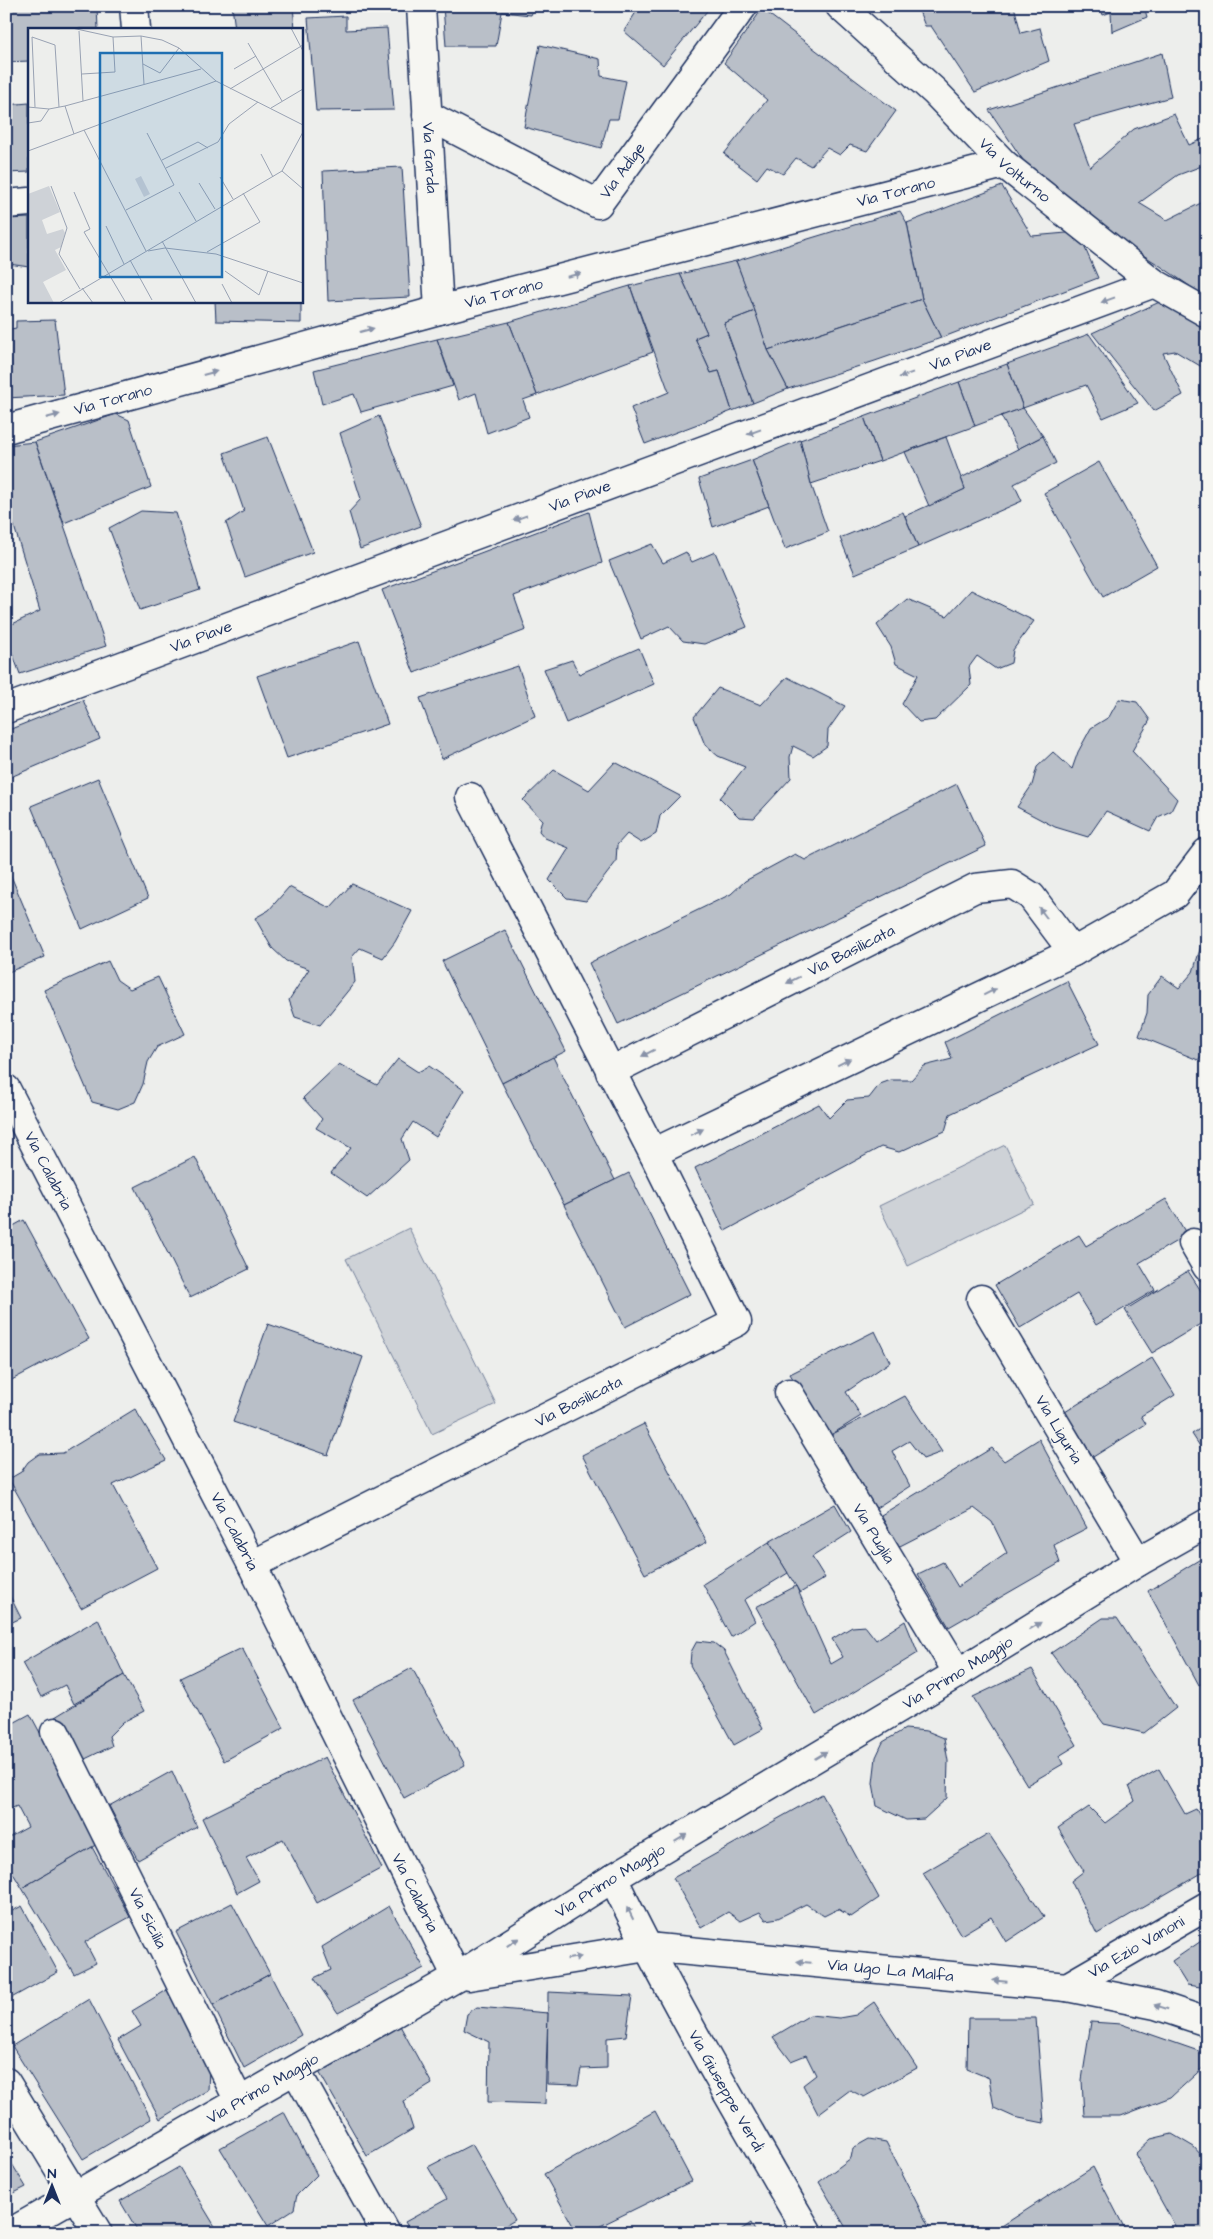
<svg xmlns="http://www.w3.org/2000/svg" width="1213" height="2239" viewBox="0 0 1213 2239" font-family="'Architects Daughter',sans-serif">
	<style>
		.green { fill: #ced2d7; stroke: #74809a }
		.building { fill: #b9bfc8; stroke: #1b2f5e }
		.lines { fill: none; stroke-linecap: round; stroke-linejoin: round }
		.minor-casing { stroke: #1b2f5e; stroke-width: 31 }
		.tertiary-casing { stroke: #1b2f5e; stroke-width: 31 }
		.minor { stroke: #f6f6f2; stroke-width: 28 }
		.tertiary { stroke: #f6f6f2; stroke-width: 28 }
		.oneway { fill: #8892a8 }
		.labels { text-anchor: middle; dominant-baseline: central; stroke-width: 4; stroke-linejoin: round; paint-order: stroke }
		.street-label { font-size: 16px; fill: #1b2f5e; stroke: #f6f6f2 }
		.inset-road { fill: none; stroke: #99a2b3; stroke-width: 1 }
		.view { fill: #1f6fb2; fill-opacity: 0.15; stroke: #1f6fb2; stroke-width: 2.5 }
		.inset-edge { fill: none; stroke: #1b2f5e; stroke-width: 2.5 }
	</style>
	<rect width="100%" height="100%" fill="#edeeec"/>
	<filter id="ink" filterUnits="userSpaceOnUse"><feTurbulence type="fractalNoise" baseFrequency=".02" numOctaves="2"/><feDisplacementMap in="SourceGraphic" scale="10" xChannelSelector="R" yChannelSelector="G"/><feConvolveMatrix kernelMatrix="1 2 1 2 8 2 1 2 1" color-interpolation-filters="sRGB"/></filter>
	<g filter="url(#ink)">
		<g class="green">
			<path d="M1005 1145 1034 1204 908 1266 879 1206Z"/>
			<path d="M409 1228 496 1404 432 1434 346 1259Z"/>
		</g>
		<g class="building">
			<path d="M36 6H97L98 29H29V61L6 62V8Z"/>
			<path d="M232 6H293L295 29H235Z"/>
			<path d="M443 6H535L531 15 502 12 496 46H446Z"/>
			<path d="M640 6H711L663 65 624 31Z"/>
			<path d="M917 6H1014L1021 33 1040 28 1049 61 975 92 931 26H925Z"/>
			<path d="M1100 6H1144L1147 17 1112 32 1111 12 1103 15Z"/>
			<path d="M762 9 896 111 867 151 850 145 840 155 827 148 811 166 796 158 783 174 767 166 757 179 724 154 767 100 724 63Z"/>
			<path d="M346 16V30L387 28 394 110 316 111 308 18Z"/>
			<path d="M540 45 600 59 601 76 626 81 618 119H609L601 148 524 127Z"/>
			<path d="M1162 53 1171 97 1074 124 1090 167 1134 129 1174 114 1189 145 1207 137V164L1178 175 1139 203 1167 220 1207 200V298L1159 265 1071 210 1027 166 989 110Z"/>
			<path d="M29 103V172L6 173V105Z"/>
			<path d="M402 167 410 297 328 301 323 171Z"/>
			<path d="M1002 186 1032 236 1078 232 1098 278 941 338 922 299 907 223Z"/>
			<path d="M900 211 907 223 922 299 768 350 736 261Z"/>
			<path d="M29 218V267L9 264 6 219Z"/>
			<path d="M736 261 755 311 724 323 753 403 732 411 719 371 711 373 695 338 707 333 680 274Z"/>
			<path d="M680 274 707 333 695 338 711 373 719 371 732 411 645 444 631 408 669 392 630 286Z"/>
			<path d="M630 286 653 352 537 395 509 322Z"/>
			<path d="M922 299 941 338 875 361 788 389 768 350Z"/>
			<path d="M1166 299 1207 323V370L1175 351 1163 353 1183 395 1154 411 1092 333Z"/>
			<path d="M215 301H301V323L216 321Z"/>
			<path d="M755 311 768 350 788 389 753 403 724 323Z"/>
			<path d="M55 320 64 395 6 398V330L16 328V321Z"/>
			<path d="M509 322 537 395 523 400 529 417 487 433 476 393 459 400 437 339Z"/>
			<path d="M1089 334 1138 403 1103 418 1086 385 1023 408 1007 364Z"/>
			<path d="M437 339 453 386 361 412 354 394 322 404 314 370Z"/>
			<path d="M1007 364 1023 408 975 426 959 382Z"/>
			<path d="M959 382 975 426 880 461 864 417Z"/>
			<path d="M1023 408 1043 436 1018 449 1001 416Z"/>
			<path d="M116 414 129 420 151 487 64 523 35 442Z"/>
			<path d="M379 416 421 526 360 549 349 512 361 499 340 433Z"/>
			<path d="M864 417 880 461 811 484 800 440Z"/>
			<path d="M1043 436 1056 463 1014 484 1022 501 918 547 905 516 965 489 961 478Z"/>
			<path d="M268 437 313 552 245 577 226 523 244 511 224 453Z"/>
			<path d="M946 437 965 489 929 506 905 452Z"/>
			<path d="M800 440 811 484 828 532 785 549 752 460Z"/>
			<path d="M35 442 106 646 20 674 6 636V627L40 611 6 500V445Z"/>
			<path d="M752 460 769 506 713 527 699 479Z"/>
			<path d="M1099 462 1157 566 1103 597 1044 493Z"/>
			<path d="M141 511 176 513 200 590 140 610 109 528Z"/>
			<path d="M589 512 602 563 514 596 526 630 414 673 382 590Z"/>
			<path d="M903 512 918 547 855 574 840 538Z"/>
			<path d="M652 544 663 563 686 552 692 562 715 552 747 627 704 644 683 641 669 626 641 639 609 561Z"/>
			<path d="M971 590 1034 621 1013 650 1011 663 996 669 977 656 969 667 971 685 935 720 919 722 902 704 918 675 896 664 891 647 877 625 907 599 947 616Z"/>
			<path d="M359 641 388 724 287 758 257 676Z"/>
			<path d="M639 648 654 684 566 723 544 669 572 660 579 674Z"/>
			<path d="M518 666 535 716 442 759 420 698Z"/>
			<path d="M787 677 845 706 828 730 827 746 813 756 793 746 790 757 791 778 754 818 739 817 720 798 745 767 718 756 705 745 694 717 718 688 761 705Z"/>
			<path d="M1119 699 1137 702 1150 720 1132 751 1177 799 1171 811 1158 817 1150 831 1106 811 1088 837 1055 827 1017 807 1032 785 1037 767 1053 752 1072 769 1078 752 1091 728 1109 717Z"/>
			<path d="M83 700 100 739 6 779V731Z"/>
			<path d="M615 762 680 796 660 816 656 834 641 843 627 834 617 845 616 862 586 901 567 898 549 880 569 848 545 838 539 831 542 820 523 800 554 770 589 790Z"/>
			<path d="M98 778 148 898 82 929 31 806Z"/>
			<path d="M957 784 986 846 618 1024 589 963 731 894 745 881 795 854 805 860Z"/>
			<path d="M6 864 45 957 6 973Z"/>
			<path d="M352 884 412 911 395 942 383 958 360 948 352 957 355 982 320 1025 295 1017 289 1000 309 969 286 961 272 948 255 918 269 910 289 887 330 908Z"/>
			<path d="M505 930 566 1051 502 1083 442 961Z"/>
			<path d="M1207 938V1049L1198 1060 1139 1036 1147 1013 1148 995 1162 976 1179 988 1193 972 1202 943Z"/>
			<path d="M108 961 117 980 130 989 158 977 185 1034 157 1047 148 1062 143 1084 135 1102 118 1109 92 1102 44 990Z"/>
			<path d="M1067 981 1099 1044 950 1114 945 1131 899 1152 881 1147 725 1231 695 1168 819 1104 829 1118 847 1100 869 1098 880 1084 891 1080H911L924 1066 952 1059 945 1042Z"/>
			<path d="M553 1057 615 1180 564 1205 502 1083Z"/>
			<path d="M398 1059 418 1072 429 1066 464 1090 436 1137 413 1122 402 1139 409 1160 367 1198 331 1173 351 1148 316 1128 322 1119 303 1098 339 1064 377 1085Z"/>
			<path d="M195 1157 249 1269 190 1298 135 1187Z"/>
			<path d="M629 1173 690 1294 625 1327 564 1205Z"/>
			<path d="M1166 1199 1187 1235 1139 1263 1155 1290 1096 1325 1077 1294 1020 1328 995 1285 1079 1235 1086 1246Z"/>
			<path d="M24 1220 89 1339 6 1383V1230Z"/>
			<path d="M1188 1271 1207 1300V1320L1152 1353 1125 1310Z"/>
			<path d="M268 1324 363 1357 328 1455 233 1422Z"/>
			<path d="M875 1331 890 1362 846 1392 861 1416 829 1436 790 1374Z"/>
			<path d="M1152 1358 1175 1395 1141 1416 1146 1424 1093 1457 1065 1412Z"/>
			<path d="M905 1396 942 1452 923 1459 909 1441 892 1451 910 1486 873 1510 829 1436Z"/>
			<path d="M135 1409 166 1460 113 1485 157 1568 81 1608 9 1479 21 1472 28 1462 39 1454 63 1453Z"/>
			<path d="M644 1424 707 1542 645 1574 582 1455Z"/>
			<path d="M1207 1424V1457L1192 1434Z"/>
			<path d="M1039 1439 1087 1528 1054 1545 1060 1563 949 1627 918 1574 943 1562 958 1587 1007 1553 992 1522 974 1508 898 1547 881 1515 992 1448 1004 1461Z"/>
			<path d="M835 1504 851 1532 812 1557 825 1578 800 1593 769 1542Z"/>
			<path d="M769 1542 788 1573 744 1600 755 1621 731 1637 703 1584Z"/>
			<path d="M1207 1555V1680L1199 1685 1148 1591Z"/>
			<path d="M796 1586 831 1664 843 1657 832 1639 852 1627 865 1626 876 1640 905 1621 918 1653 816 1715 756 1607Z"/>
			<path d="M6 1588 21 1618 6 1625Z"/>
			<path d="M1103 1618H1117L1176 1708 1144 1733 1104 1724 1051 1653Z"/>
			<path d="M98 1619 124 1675 74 1704 65 1685 41 1697 22 1663Z"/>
			<path d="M697 1641 714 1643 724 1651 763 1729 734 1745 690 1665 691 1652Z"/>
			<path d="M242 1648 284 1728 224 1761 180 1678Z"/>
			<path d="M412 1668 465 1765 404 1798 353 1700Z"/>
			<path d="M1032 1669 1077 1745 1059 1756 1063 1764 1027 1785 973 1697Z"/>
			<path d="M124 1675 144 1711 123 1722 109 1736 112 1746 81 1761 55 1717Z"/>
			<path d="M30 1714 99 1843 22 1888 6 1862V1839L28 1827 17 1806 6 1811V1727Z"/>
			<path d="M905 1729 927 1731 944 1738 948 1761 947 1798 924 1819 906 1820 877 1806 873 1783 876 1757 883 1742Z"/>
			<path d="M325 1757 382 1868 317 1903 283 1839 246 1858 259 1881 237 1893 202 1818Z"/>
			<path d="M1159 1769 1185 1814 1196 1809 1207 1829V1870L1097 1934 1071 1881 1084 1871 1058 1828 1089 1807 1105 1823 1135 1801 1129 1786Z"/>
			<path d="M172 1771 197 1827 138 1860 109 1806Z"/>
			<path d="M822 1794 879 1898 851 1917 838 1909 824 1916 806 1904 778 1918 766 1920 760 1912 740 1921 728 1912 701 1928 673 1878Z"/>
			<path d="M989 1834 1044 1917 1006 1942 991 1917 961 1935 923 1873Z"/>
			<path d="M92 1847 130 1917 85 1942 96 1963 74 1974 22 1888Z"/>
			<path d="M232 1903 270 1974 213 2005 176 1932Z"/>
			<path d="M22 1906 58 1972 6 2001V1914Z"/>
			<path d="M389 1906 424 1968 338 2013 314 1978 331 1970 322 1947Z"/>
			<path d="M1207 1937V1988L1187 1985 1172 1961Z"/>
			<path d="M270 1974 301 2035 244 2068 213 2005Z"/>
			<path d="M167 1990 209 2068 208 2090 160 2119 118 2040 141 2026 132 2011Z"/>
			<path d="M548 1992 632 1996 626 2036 607 2038V2068L581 2069 578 2085 547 2084Z"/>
			<path d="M89 1999 151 2119 83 2159 12 2046Z"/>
			<path d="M874 2002 917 2068 864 2097 850 2090 818 2114 803 2085 816 2075 806 2055 791 2061 773 2037 810 2015 839 2018 856 2015Z"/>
			<path d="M477 2007 548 2013 545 2104 488 2102 489 2042 464 2030 467 2014Z"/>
			<path d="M968 2018H1036L1044 2123 1014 2117 994 2108 989 2078 967 2069Z"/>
			<path d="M398 2022 432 2084 404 2101 413 2129 367 2156 318 2070Z"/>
			<path d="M1091 2022 1121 2024 1207 2054V2064L1171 2097 1121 2116H1084L1082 2080Z"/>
			<path d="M655 2111 692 2181 586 2233H577L544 2174Z"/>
			<path d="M284 2112 317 2175 297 2195 294 2209 268 2226 220 2148Z"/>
			<path d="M1172 2134 1194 2147 1207 2162V2233H1179L1135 2154 1151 2139Z"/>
			<path d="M869 2139 886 2142 932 2233H849L819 2182 851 2158 853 2148Z"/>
			<path d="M472 2144 515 2220 493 2233H412L405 2222 447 2199 428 2167Z"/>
			<path d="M6 2154 26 2187 6 2197Z"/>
			<path d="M179 2167 219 2233H139L120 2201Z"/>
			<path d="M1093 2167 1127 2233H991Z"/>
			<path d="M751 2223 756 2233H736Z"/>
		</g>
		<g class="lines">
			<defs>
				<g id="minor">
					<path d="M134 6 136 29"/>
					<path id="s1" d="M421 6 439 310"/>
					<path id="s2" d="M427 115 598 204 743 6"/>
					<path d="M6 204 29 202"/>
					<path id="s3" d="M6 429 439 310 1004 164"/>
					<path id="s4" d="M6 709 1154 283"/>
					<path id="s5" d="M610 1072 975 888 1012 884 1031 896 1073 952"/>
					<path id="s6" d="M6 1089 252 1565 457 1977"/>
					<path d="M653 1153 1073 952 1175 894 1207 852"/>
					<path d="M1193 1243 1207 1267"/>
					<path id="s7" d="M981 1299 1138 1562"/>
					<path id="s8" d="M789 1393 958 1673"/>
					<path id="s9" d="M252 1565 737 1322 653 1153 470 797"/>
					<path id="s10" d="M55 1732 240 2103"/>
					<path id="s11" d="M613 1878C672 2000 740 2116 808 2233"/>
					<path id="s12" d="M469 1976 647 1947 1067 1987 1156 2005 1207 2022"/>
					<path id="s13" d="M1067 1987 1207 1906"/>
					<path d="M296 2071 386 2233"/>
					<path d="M6 2082 98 2233"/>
					<path id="s14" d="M10 2233 457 1977 613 1878 958 1673 1138 1562 1207 1523"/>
				</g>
				<g id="tertiary">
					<path id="s15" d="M840 6 935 92 1004 164 1154 283 1207 313"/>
				</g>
			</defs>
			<use href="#minor" class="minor-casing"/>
			<use href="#tertiary" class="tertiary-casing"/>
			<use href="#minor" class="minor"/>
			<use href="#tertiary" class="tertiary"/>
		</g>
		<defs><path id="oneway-solid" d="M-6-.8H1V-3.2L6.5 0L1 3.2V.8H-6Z" transform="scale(1.25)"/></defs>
		<g class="oneway">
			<use href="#oneway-solid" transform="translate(574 275) rotate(-14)"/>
			<use href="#oneway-solid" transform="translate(1108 300) rotate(160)"/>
			<use href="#oneway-solid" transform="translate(367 330) rotate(-15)"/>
			<use href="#oneway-solid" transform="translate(210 373) rotate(-15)"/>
			<use href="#oneway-solid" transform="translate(906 375) rotate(160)"/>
			<use href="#oneway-solid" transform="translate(53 416) rotate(-15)"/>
			<use href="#oneway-solid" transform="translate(754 432) rotate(160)"/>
			<use href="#oneway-solid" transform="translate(520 518) rotate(160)"/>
			<use href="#oneway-solid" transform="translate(1043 913) rotate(-127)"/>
			<use href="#oneway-solid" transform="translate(793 980) rotate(153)"/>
			<use href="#oneway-solid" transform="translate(990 992) rotate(-26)"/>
			<use href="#oneway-solid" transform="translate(648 1053) rotate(153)"/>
			<use href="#oneway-solid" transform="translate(844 1062) rotate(-26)"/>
			<use href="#oneway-solid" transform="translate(697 1132) rotate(-26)"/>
			<use href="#oneway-solid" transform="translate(1035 1626) rotate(-32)"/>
			<use href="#oneway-solid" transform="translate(821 1755) rotate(-31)"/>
			<use href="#oneway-solid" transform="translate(681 1838) rotate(-31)"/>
			<use href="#oneway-solid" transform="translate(630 1913) rotate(-116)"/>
			<use href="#oneway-solid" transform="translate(513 1942) rotate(-33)"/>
			<use href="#oneway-solid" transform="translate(574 1958) rotate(-9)"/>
			<use href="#oneway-solid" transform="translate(804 1962) rotate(-175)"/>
			<use href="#oneway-solid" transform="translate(1000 1981) rotate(-175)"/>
			<use href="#oneway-solid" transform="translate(1161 2007) rotate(-163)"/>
		</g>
	</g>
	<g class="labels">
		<g class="street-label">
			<text stroke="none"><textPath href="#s1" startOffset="152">Via Garda</textPath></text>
			<text stroke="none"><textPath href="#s15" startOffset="240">Via Volturno</textPath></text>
			<text stroke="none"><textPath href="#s2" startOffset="234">Via Adige</textPath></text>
			<text stroke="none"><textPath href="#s3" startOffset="921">Via Torano</textPath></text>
			<text stroke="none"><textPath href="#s3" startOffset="516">Via Torano</textPath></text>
			<text stroke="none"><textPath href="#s4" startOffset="1018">Via Piave</textPath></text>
			<text stroke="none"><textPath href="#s3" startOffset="111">Via Torano</textPath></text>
			<text stroke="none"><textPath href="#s4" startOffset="612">Via Piave</textPath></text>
			<text stroke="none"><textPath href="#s4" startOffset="208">Via Piave</textPath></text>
			<text stroke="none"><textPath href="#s5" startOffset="270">Via Basilicata</textPath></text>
			<text stroke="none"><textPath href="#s6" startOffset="92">Via Calabria</textPath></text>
			<text stroke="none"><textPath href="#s9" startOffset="365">Via Basilicata</textPath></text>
			<text stroke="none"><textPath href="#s7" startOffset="152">Via Liguria</textPath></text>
			<text stroke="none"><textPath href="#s6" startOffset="498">Via Calabria</textPath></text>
			<text stroke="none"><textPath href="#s8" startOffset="164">Via Puglia</textPath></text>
			<text stroke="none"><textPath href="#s14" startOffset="1101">Via Primo Maggio</textPath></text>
			<text stroke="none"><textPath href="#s14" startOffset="696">Via Primo Maggio</textPath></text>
			<text stroke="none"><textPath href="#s6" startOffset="902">Via Calabria</textPath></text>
			<text stroke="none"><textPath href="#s10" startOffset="208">Via Sicilia</textPath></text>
			<text stroke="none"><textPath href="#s13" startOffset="80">Via Ezio Vanoni</textPath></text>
			<text stroke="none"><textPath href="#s12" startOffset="425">Via Ugo La Malfa</textPath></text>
			<text stroke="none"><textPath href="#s14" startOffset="291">Via Primo Maggio</textPath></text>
			<text stroke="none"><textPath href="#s11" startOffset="241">Via Giuseppe Verdi</textPath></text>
		</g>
	</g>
	<g transform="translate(28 28)">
		<rect width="275" height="275" fill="#edeeec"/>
		<path d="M113 148 122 166 116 169 107 151ZM21 158 32 184 14 192 19 206 35 201 37 205 33 219 27 222 38 242 15 254 26 275H0V166Z" fill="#ced2d7"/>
		<path class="inset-road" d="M44 0 85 9 113 8 134 12 151 20 188 53 275 97M263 0 275 23M51 3 55 73M113 8 116 56M220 15 254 73M115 36 132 45 151 20M206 41 228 28M54 46 87 44 85 9M202 61 275 17M37 78 46 106M0 79 21 81 37 78 173 41M7 79 4 9 27 17 31 79M243 80 275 61M0 95 13 93 21 81M56 102 118 223M0 123 188 53M233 126 245 149M134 132 170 114 180 120M138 140 190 114 201 96 230 74M254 143 275 104M254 143 275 161M192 149 205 171M171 155 187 181M23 158 39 200 31 226 52 261M46 164 62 201 56 204 98 275M151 164 168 193M98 182 146 157 119 105M78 198 96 236M134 213 168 275M120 223 137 220 188 226 275 255M179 224 232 194 215 165M102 232 124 272M197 243 231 267 240 243M194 256 204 275M54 260 65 275M31 275 254 143"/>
		<path class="view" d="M72 25H194V249H72Z"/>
		<rect width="275" height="275" class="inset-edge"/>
	</g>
	<rect width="1213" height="2239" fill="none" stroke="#f6f6f2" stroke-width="25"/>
	<rect x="12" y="12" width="1188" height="2214" fill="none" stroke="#1b2f5e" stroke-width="2" filter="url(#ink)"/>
	<g transform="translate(52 2186)" stroke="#f6f6f2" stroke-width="4" paint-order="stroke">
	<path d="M0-4L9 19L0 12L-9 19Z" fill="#1b2f5e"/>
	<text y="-8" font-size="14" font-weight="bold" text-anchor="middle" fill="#1b2f5e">N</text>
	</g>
</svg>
